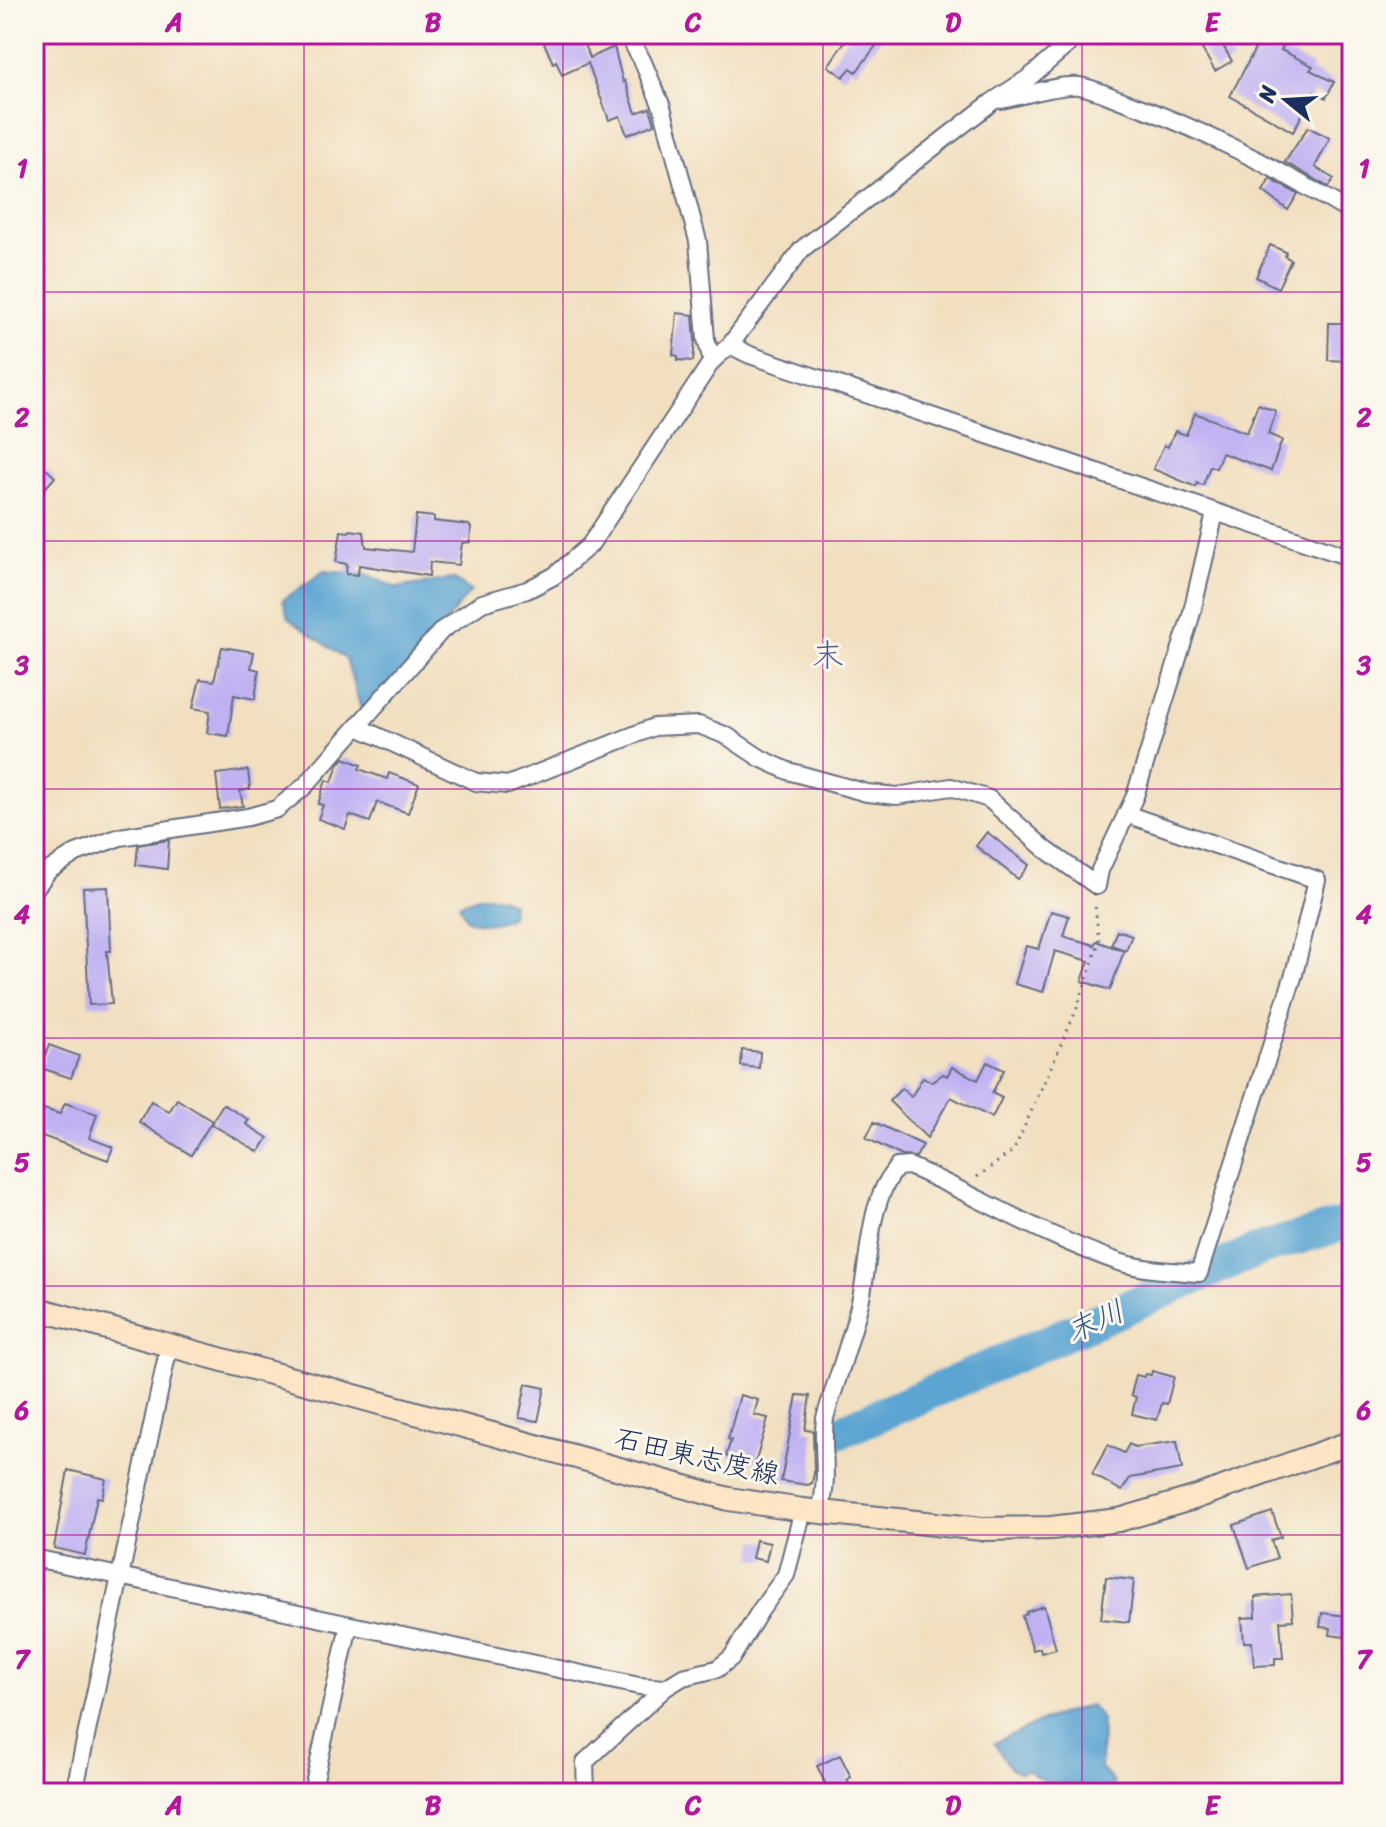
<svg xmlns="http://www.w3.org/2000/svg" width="1386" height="1827" viewBox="0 0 1386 1827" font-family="Sriracha,'Klee One',sans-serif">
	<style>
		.water { fill: #5ba4d2; stroke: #3b6a98; stroke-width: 2 }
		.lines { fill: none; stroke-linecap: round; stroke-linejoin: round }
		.river { stroke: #5ba4d2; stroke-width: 34 }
		.building { fill: #c0b1f2 }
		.street-casing { stroke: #666d80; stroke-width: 20 }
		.secondary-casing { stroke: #666d80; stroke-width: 26 }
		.path { stroke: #666d80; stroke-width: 3; stroke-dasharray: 2 6; stroke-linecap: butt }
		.street { stroke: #fff; stroke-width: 16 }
		.secondary { stroke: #fde5c5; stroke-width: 22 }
		.grid { fill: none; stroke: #b5179e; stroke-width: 2; stroke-opacity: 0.55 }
		.labels { text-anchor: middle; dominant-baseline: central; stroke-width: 6; stroke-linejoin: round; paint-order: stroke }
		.street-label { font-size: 28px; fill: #1b2f5e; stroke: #fbf7ec }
		.water-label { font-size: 30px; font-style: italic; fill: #315887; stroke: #fbf7ec }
		.quarter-label { font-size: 32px; fill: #555c92; stroke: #fbf7ec }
		.neatline { fill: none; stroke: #b5179e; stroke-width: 3 }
		.grid-label { font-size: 26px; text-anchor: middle; font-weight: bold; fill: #b5179e }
	</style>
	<rect width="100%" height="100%" fill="#fbf7ec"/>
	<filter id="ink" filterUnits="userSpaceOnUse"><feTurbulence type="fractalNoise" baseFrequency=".0125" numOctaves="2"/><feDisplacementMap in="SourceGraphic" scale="16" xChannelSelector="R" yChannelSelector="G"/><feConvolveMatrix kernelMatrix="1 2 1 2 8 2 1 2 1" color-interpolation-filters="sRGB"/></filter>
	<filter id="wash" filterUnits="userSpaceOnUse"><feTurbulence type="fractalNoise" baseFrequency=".006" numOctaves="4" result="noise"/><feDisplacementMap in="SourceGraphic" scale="32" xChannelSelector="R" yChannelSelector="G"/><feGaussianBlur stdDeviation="1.8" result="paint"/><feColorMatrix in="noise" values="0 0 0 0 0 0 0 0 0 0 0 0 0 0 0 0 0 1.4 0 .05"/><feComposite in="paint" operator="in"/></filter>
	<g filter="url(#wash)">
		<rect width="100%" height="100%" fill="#f1dfc0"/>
		<g class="water">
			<path d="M324 571 368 575 396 588 453 579 471 591 364 719 346 659 288 618 283 600Z"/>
			<path d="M481 896 500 897 512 903 511 916C496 926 484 924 467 920L459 904Z"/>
			<path d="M1090 1705 1102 1719 1101 1768 1114 1783 1107 1793H1075L1063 1782 1049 1784 1026 1770 1021 1773 1012 1770 994 1743 1047 1719Z"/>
		</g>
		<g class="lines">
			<path class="river" d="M842 1431 1263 1248 1352 1222"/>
		</g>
		<g id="blocks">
			<g class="building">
				<path d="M540 34H579L590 58 614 47 623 82 625 81 636 113 650 108 655 124 627 135 620 116 609 120 588 63 562 75 556 61 553 63Z"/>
				<path d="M850 34H885L856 72 851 68 843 77 828 66Z"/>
				<path d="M1193 34H1216L1232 61 1215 71Z"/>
				<path d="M1263 34H1283L1280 40 1285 43 1281 50 1313 66 1310 70 1334 82 1326 98 1314 92 1293 132 1230 96Z"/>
				<path d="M1308 127 1330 138 1315 167 1334 179 1328 187 1285 162Z"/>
				<path d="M1270 179 1298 194 1288 210 1263 191Z"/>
				<path d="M1270 245 1286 252 1285 256 1291 260 1278 288 1256 277Z"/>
				<path d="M677 313 693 315 695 341 693 361 678 360V356L673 355Z"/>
				<path d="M1329 323H1347V361L1328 360Z"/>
				<path d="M1258 404 1276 411 1268 434 1282 440 1271 471 1222 453 1216 468 1210 466 1203 485 1197 483 1196 487 1153 469 1164 445 1168 447 1175 431 1186 435 1195 413 1247 433Z"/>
				<path d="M34 458 55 477 34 501Z"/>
				<path d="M416 515 434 517V521L469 525 471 528 470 542 462 543 459 565 430 562 429 576 359 565 358 575 346 574 347 564 336 562 341 531 349 532 350 530 364 532 366 547 412 552Z"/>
				<path d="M222 647 254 652 251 668 259 670 255 699 234 695 228 736 207 733 210 711 193 708 200 679 214 681Z"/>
				<path d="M344 758 361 765 359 769 387 779 389 773 419 784 408 813 377 802 370 822 350 815 345 829 318 819 323 805 318 804 326 780 332 782 338 765Z"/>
				<path d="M248 770 250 789 240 791 243 806 220 809 216 774Z"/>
				<path d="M987 832 1029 865 1018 879 976 846Z"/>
				<path d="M169 840 167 869 136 865 138 845Z"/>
				<path d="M108 887 111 951H107L112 1004 89 1005 83 888Z"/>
				<path d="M1051 911 1069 916 1063 936 1094 945 1096 941 1124 951 1110 990 1082 981 1089 961 1055 951 1043 992 1015 984 1026 946 1039 949Z"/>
				<path d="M1117 930 1132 935 1126 950 1111 945Z"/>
				<path d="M49 1045 79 1056 71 1078 41 1068Z"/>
				<path d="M742 1050 760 1052 759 1068 741 1066Z"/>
				<path d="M987 1062 1004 1070 992 1093 1002 1098 992 1118 951 1097 927 1138 889 1101 902 1088 911 1097 923 1077 932 1082 943 1074 947 1076 952 1067 978 1080Z"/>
				<path d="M177 1099 212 1121 191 1155 139 1122 151 1101 169 1112Z"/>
				<path d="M65 1103 97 1114 89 1138 113 1147 108 1160 34 1133V1106L60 1114Z"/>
				<path d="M223 1104 249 1120 246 1124 268 1138 259 1152 211 1124Z"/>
				<path d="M874 1122 923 1145 916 1157 902 1156 866 1138Z"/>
				<path d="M1152 1371 1174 1377 1167 1404 1162 1403 1157 1420 1132 1414 1136 1397 1131 1395 1136 1375 1144 1377 1145 1374 1151 1375Z"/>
				<path d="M526 1384 545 1388 538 1421 519 1418Z"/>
				<path d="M740 1395 758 1400 754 1415 768 1418 755 1464 726 1456 731 1440 728 1439Z"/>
				<path d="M797 1395 810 1396 805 1430 813 1431 814 1473 812 1483 808 1485 781 1481Z"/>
				<path d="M1177 1441 1182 1469 1130 1478 1122 1491 1092 1474 1108 1445 1124 1453 1129 1444 1135 1447Z"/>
				<path d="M68 1470 106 1479 102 1498 97 1497 85 1555 54 1548Z"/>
				<path d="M1272 1512 1281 1537 1271 1540 1277 1558 1249 1568 1234 1525Z"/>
				<path d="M756 1540 770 1543 766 1561 752 1558Z"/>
				<path d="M1106 1577 1134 1580 1129 1622 1101 1619Z"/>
				<path d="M1291 1594 1293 1620 1280 1621 1283 1658H1275V1665L1254 1666 1252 1642H1244L1242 1618 1256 1617 1255 1597Z"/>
				<path d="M1044 1606 1056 1649 1041 1653 1040 1648 1033 1650 1022 1616 1027 1614 1026 1612Z"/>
				<path d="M1322 1613 1347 1616 1345 1637 1330 1635 1331 1628 1320 1627Z"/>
				<path d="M840 1755 851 1777 847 1780 854 1793H830L817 1766Z"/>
			</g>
		</g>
	</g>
	<g filter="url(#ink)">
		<use href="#blocks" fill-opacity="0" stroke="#666d80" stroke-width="2"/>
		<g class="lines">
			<defs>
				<g id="street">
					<path d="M627 34 642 60 662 107 698 241 706 339 712 361"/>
					<path d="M1001 100C1023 96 1059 84 1079 86 1094 88 1111 97 1126 102 1205 130 1279 170 1352 213"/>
					<path d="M730 345 750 355 1352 558"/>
					<path d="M358 727 476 782 508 785 654 727 699 725 727 736 760 758 788 771 867 793 897 796 951 787 989 799 1045 849 1097 886 1100 870 1135 796 1191 616 1215 513"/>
					<path d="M34 890 48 871 76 853 120 837 248 817 277 809 305 786 442 630 482 603 527 590 554 576 590 545 712 361 730 345 802 249 992 102 1030 77 1080 34"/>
					<path d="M820 1511C830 1477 821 1451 825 1418 837 1378 852 1338 861 1298 871 1254 867 1204 897 1167L909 1166C979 1197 1046 1237 1119 1262 1144 1270 1172 1271 1199 1273L1294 974 1317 880 1126 814"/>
					<path d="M34 1558 639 1686 665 1688"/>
					<path d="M74 1793 169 1346"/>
					<path d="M312 1793 349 1625"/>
					<path d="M586 1793 585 1762 665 1688 683 1677 717 1669 732 1657 760 1611 786 1575 803 1510"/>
				</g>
				<path id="secondary" d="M34 1308 729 1499 803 1510 982 1529 1051 1528 1119 1520 1194 1498 1352 1442"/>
			</defs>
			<use href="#street" class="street-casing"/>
			<use href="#secondary" class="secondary-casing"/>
			<path class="path" d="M977 1177 1014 1150 1076 1011 1099 942 1095 905"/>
			<use href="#street" class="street"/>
			<use href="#secondary" class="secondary"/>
		</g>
	</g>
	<path class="grid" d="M304 34V1793M563 34V1793M823 34V1793M1082 34V1793M34 292H1352M34 541H1352M34 789H1352M34 1038H1352M34 1286H1352M34 1535H1352"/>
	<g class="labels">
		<g class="street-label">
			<text transform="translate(697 1456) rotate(13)">石田東志度線</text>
		</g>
		<g class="water-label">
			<text transform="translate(1095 1321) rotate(-24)">末川</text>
		</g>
		<g class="quarter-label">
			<text x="828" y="655">末</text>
		</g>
	</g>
	<rect width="1386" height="1827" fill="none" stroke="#fbf7ec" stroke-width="88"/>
	<g transform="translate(1286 100) rotate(288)" stroke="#fbf7ec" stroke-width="6" paint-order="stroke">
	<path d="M0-6L14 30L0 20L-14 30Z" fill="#1b2f5e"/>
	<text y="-12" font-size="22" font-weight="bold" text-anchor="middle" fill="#1b2f5e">N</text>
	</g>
	<rect x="44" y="44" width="1298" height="1739" class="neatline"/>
	<g class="grid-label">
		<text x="174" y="31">A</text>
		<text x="433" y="31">B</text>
		<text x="693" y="31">C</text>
		<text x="953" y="31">D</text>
		<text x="1212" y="31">E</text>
		<text x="22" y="177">1</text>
		<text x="1364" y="177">1</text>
		<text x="22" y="426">2</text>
		<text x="1364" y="426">2</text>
		<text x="22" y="674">3</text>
		<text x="1364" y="674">3</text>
		<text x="22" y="923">4</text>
		<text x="1364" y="923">4</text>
		<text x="22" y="1171">5</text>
		<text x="1364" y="1171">5</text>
		<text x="22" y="1419">6</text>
		<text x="1364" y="1419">6</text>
		<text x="22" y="1668">7</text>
		<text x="1364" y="1668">7</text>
		<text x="174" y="1814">A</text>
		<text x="433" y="1814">B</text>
		<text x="693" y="1814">C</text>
		<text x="953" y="1814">D</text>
		<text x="1212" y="1814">E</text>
	</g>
</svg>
